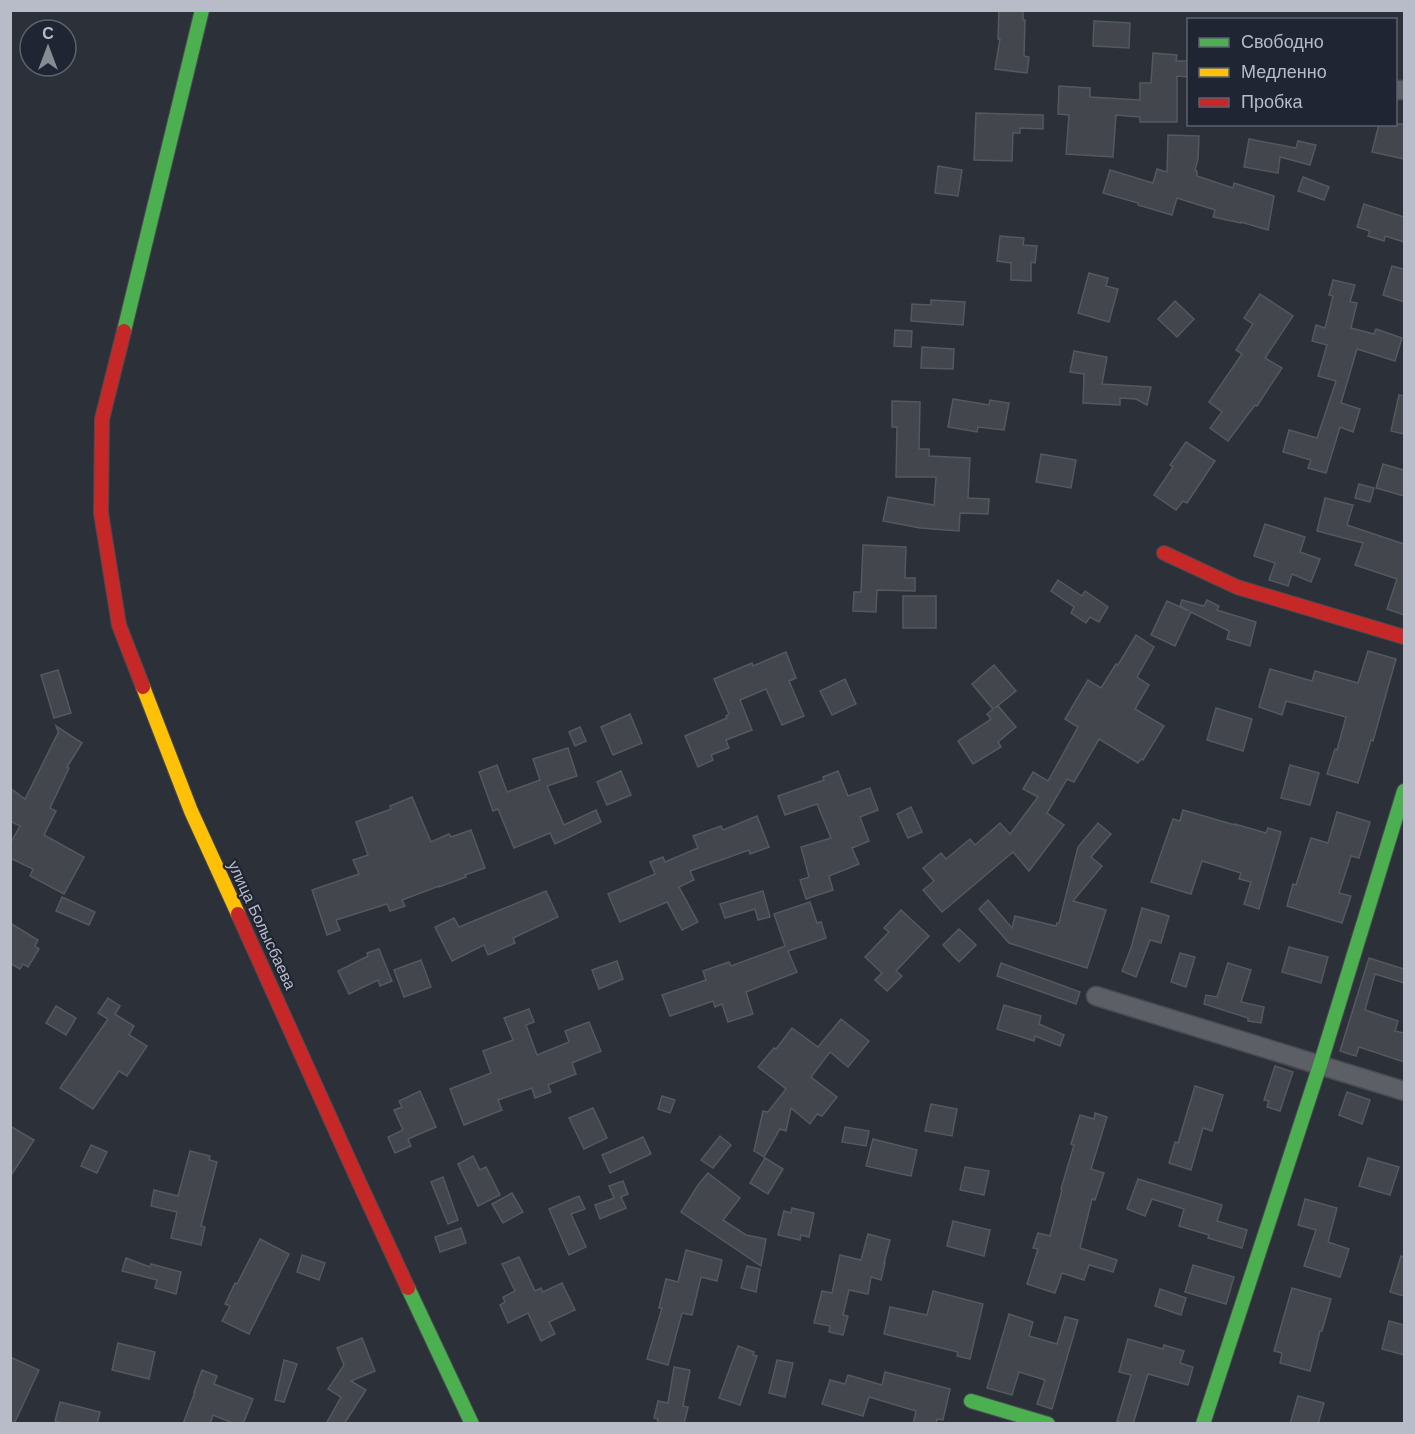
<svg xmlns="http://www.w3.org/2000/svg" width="1415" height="1434" viewBox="0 0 1415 1434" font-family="'DM Sans',sans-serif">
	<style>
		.building { fill: #43464d; stroke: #545860; stroke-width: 1.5 }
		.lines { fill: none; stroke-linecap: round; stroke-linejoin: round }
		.street-casing { stroke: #484b51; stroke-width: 21 }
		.fast-casing { stroke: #484b51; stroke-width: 16 }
		.slow-casing { stroke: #484b51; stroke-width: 16 }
		.jam-casing { stroke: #484b51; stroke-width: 16 }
		.street { stroke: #5c5f66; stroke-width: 18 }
		.fast { stroke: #4caf50; stroke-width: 14 }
		.slow { stroke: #ffc107; stroke-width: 14 }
		.jam { stroke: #c62828; stroke-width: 14 }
		.labels { text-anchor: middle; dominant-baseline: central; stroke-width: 4.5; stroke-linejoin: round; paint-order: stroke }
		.street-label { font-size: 16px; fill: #b7bcc8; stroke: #202533 }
	</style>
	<rect width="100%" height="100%" fill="#2c3039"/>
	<g class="building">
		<path d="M999 10H1023V20H1025L1024 56 1029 57 1027 73 995 69 1000 39H998Z"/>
		<path d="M1094 21 1130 23 1129 48 1093 46Z"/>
		<path d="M1153 53 1177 55 1176 61H1188V77L1177 76V122H1140V117L1116 115 1113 157 1066 154 1069 115 1058 114 1059 86 1090 88V97L1140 100V83H1151Z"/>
		<path d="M976 113 1043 115V129L1020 128V133H1013L1012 161 974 160Z"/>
		<path d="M1379 124H1404V159L1372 152Z"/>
		<path d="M1168 135 1199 136 1198 159 1195 170 1197 171V176L1233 188 1234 183 1274 196 1268 230 1241 222V223L1213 217 1215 210 1177 198 1172 215 1138 205V203L1103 193 1110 170 1153 183 1157 169 1167 172Z"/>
		<path d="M1249 139 1296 148 1298 141 1316 145 1310 165 1280 157 1278 173 1244 167Z"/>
		<path d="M938 166 962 170 958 196 935 193Z"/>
		<path d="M1303 177 1329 187 1324 200 1298 191Z"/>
		<path d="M1364 204 1404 217V242L1385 236 1384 241 1368 236 1370 231 1357 227Z"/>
		<path d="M1000 236 1024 238 1023 245 1037 246 1035 263 1031 262V281L1011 280V263L997 261Z"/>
		<path d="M1392 266 1404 269V302L1383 295Z"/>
		<path d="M1089 273 1108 278 1106 286 1118 289 1109 322 1078 313Z"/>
		<path d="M1333 280 1355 285 1350 302 1357 303 1351 328 1374 334 1376 329 1402 338 1395 361 1357 349 1341 403 1360 409 1353 432 1340 427 1326 473 1308 468 1311 460 1283 452 1289 430 1317 438 1336 381 1318 376 1327 345 1312 341 1316 325 1325 328 1333 296 1329 295Z"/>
		<path d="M1260 294 1293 316 1265 358 1282 368 1257 406 1255 405 1228 441 1210 428 1222 412 1209 402 1242 354 1236 350 1253 324 1244 318Z"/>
		<path d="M931 300 965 302 963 325 911 321 912 304 931 305Z"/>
		<path d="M1175 301 1194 319 1177 337 1158 319Z"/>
		<path d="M895 330 912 331 911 347 894 346Z"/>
		<path d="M922 347 954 349 953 369 921 368Z"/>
		<path d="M1074 351 1107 357 1102 384 1151 387 1147 405 1136 399 1120 398V405L1083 403 1084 374 1070 372Z"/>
		<path d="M1399 395 1404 396V434L1391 431Z"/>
		<path d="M953 399 989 405 990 400 1009 403 1004 430 978 427 977 432 948 427Z"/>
		<path d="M892 401 920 402 919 449H929V456L970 458 968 498 989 499 988 514 960 513 959 531 920 528 883 521 888 497 934 505 936 477H896L897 427H892Z"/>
		<path d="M1186 442 1215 461 1187 503 1183 501 1176 510 1154 495 1173 467 1170 465Z"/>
		<path d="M1041 454 1076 460 1071 488 1036 482Z"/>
		<path d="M1383 464 1404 470V496L1376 488Z"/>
		<path d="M1359 484 1374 488 1370 502 1355 498Z"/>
		<path d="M1325 498 1353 505 1347 525 1404 544V615L1387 609 1397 579 1355 565 1363 543 1317 531Z"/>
		<path d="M1265 524 1305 537 1300 552 1320 559 1311 582 1292 574 1288 586 1269 580 1275 563 1254 556Z"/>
		<path d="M863 545 906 547 905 578H915V591L877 590 876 612 853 611 854 592H861Z"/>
		<path d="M1058 580 1082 596 1085 591 1108 607 1099 622 1090 617 1086 623 1071 613 1074 607 1051 591Z"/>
		<rect x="903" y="596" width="33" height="32"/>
		<path d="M1182 600 1204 606 1207 600 1219 606 1217 610 1256 622 1250 646 1227 639 1229 631 1191 612 1175 646 1151 635 1167 601 1189 611 1180 606Z"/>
		<path d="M1136 635 1154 647 1137 677 1149 685 1135 709 1164 726 1143 760 1141 759 1138 763 1099 739 1074 782 1067 779 1047 813 1064 825 1029 871 1013 852 942 912 923 890 934 881 923 868 941 853 946 859 970 839 975 845 1000 823 1010 834 1038 797 1023 789 1033 772 1048 781 1078 727 1065 719 1088 680 1101 688 1116 664 1118 665Z"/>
		<path d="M1368 651 1396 659 1383 705 1373 741 1371 740 1358 783 1327 774 1335 749 1337 750 1346 717 1286 701 1282 715 1259 707 1270 669 1312 681 1315 671 1358 683Z"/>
		<path d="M786 652 796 678 789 681 804 716 782 725 766 689 740 700 752 730 726 740 729 748 711 755 713 760 698 767 685 736 727 718 726 716 729 714 714 679 752 663 753 666Z"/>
		<path d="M994 665 1016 691 995 708 998 706 1016 727 998 742 1001 747 973 764 958 741 991 719 987 714 993 709 972 684Z"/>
		<path d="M58 670 71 713 54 718 41 675Z"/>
		<path d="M845 679 856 704 832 715 820 691Z"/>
		<path d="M1216 708 1252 719 1243 751 1207 740Z"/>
		<path d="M630 714 642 743 613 755 601 727Z"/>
		<path d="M56 726 82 743 67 767 69 768 50 808 56 811 44 835 84 857 64 894 30 876 33 869 10 858V844L20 826 10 821V788L25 799 58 733 59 734Z"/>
		<path d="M580 727 586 741 575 746 569 732Z"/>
		<path d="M568 748 577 776 547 786 564 825 596 810 601 822 555 844 550 833 514 848 498 809 493 811 479 772 497 765 507 792 540 780 533 759Z"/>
		<path d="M1290 765 1319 773 1310 805 1281 798Z"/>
		<path d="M621 771 631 795 607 805 597 782Z"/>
		<path d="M838 771 848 796 870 788 878 810 860 817 869 841 852 848 859 864 829 876 833 890 806 899 800 880 809 877 801 847 831 838 817 804 785 815 778 796 824 780 823 777Z"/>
		<path d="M412 797 431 842 449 834 451 837 471 830 485 868 465 875 466 877 439 887V886L402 900 405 906 390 911 387 904 336 920 340 930 327 935 312 890 359 874 353 860 368 855 356 822 391 809 390 806Z"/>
		<path d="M911 807 922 832 908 838 897 814Z"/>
		<path d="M1183 810 1235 825V824L1266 833 1268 828 1281 832 1259 909 1244 904 1251 882 1239 879 1241 873 1202 861 1191 894 1151 882 1173 819 1180 821Z"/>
		<path d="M1337 812 1370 822 1359 858 1351 856 1339 893 1351 896 1342 923 1287 906 1293 884 1296 885 1311 838 1328 843Z"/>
		<path d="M757 816 769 847 750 854 749 850 690 871 694 880 679 887 698 922 682 930 667 902 620 922 608 894 655 874 650 862 663 857 665 862 698 848 693 836 721 826 723 830Z"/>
		<path d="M1098 823 1111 834 1091 857 1102 866 1073 901 1106 910 1087 968 1009 943 979 909 988 900 1012 928 1015 916 1056 926 1057 923H1059L1078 847Z"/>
		<path d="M546 891 558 917 513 938 515 943 488 955 484 945 452 961 435 927 454 918 459 927Z"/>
		<path d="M763 891 770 917 758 920 755 909 725 918 720 904Z"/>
		<path d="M62 897 95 912 89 925 56 911Z"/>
		<path d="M810 902 817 923 821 922 826 938 788 951 797 972 746 992 753 1014 728 1022 722 1004 715 1007 713 1001 670 1016 662 995 706 980 703 971 729 962 731 966 785 946 774 914Z"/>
		<path d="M1142 908 1169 916 1161 943 1150 940 1136 977 1122 971 1131 948Z"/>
		<path d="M901 910 929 936 896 971 902 976 887 991 875 980 882 973 865 957 889 932 884 928Z"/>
		<path d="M10 923 38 940 35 946 39 949 28 967 23 964 20 969 10 963Z"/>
		<path d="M959 929 976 945 959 962 943 945Z"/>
		<path d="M1289 947 1328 957 1321 983 1282 972Z"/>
		<path d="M379 949 392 981 380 986 378 980 349 994 338 971 368 956 367 953Z"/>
		<path d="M1180 953 1195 957 1186 987 1171 982Z"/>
		<path d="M1369 958 1404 969V983L1375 974 1365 1010 1398 1021 1395 1031 1404 1033V1062L1359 1047 1356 1056 1340 1051Z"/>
		<path d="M421 960 431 987 404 997 394 970Z"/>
		<path d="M617 961 623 979 599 989 592 970Z"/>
		<path d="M1001 963 1080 992 1076 1004 997 976Z"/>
		<path d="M1228 963 1251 970 1241 1002 1264 1007 1261 1023 1248 1021V1018L1204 1004 1206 995 1217 997Z"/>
		<path d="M108 998 120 1006 115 1014 134 1026 129 1035 147 1046 127 1076 119 1071 93 1109 60 1088 108 1019 98 1013Z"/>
		<path d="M1004 1005 1041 1016 1039 1024 1064 1035 1060 1046 1035 1036 1034 1041 997 1029Z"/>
		<path d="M56 1006 76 1018 66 1035 46 1023Z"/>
		<path d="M529 1009 534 1022 526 1025 537 1055 569 1042 565 1031 589 1022 601 1051 572 1063 576 1074 548 1085 551 1092 535 1098 532 1088 498 1100 502 1110 464 1125 450 1089 491 1073 483 1051 513 1040 504 1018Z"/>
		<path d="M841 1019 869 1041 848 1067 830 1052 811 1077 837 1097 822 1116 817 1114 810 1124 791 1108 786 1131 780 1129 764 1157 754 1151 763 1111 768 1112 786 1089 758 1067 774 1048 776 1049 792 1028 818 1047Z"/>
		<path d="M1275 1066 1293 1072 1280 1111 1267 1107 1269 1101 1264 1100Z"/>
		<path d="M1195 1086 1223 1095 1212 1131 1203 1128 1191 1170 1169 1163 1175 1142 1178 1143Z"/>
		<path d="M420 1091 436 1127 408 1139 411 1146 395 1153 388 1137 403 1130 394 1110 402 1107 399 1101Z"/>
		<path d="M1347 1092 1370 1100 1362 1124 1339 1115Z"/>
		<path d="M662 1096 675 1100 670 1113 658 1109Z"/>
		<path d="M931 1104 957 1109 952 1136 925 1131Z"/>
		<path d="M593 1108 607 1138 584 1149 569 1118Z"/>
		<path d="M1095 1113 1107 1117 1091 1169 1104 1173 1095 1200 1092 1199 1080 1248 1117 1260 1113 1272 1089 1265 1084 1280 1062 1273 1055 1293 1027 1284 1038 1249 1033 1248 1038 1233 1050 1236 1062 1190 1061 1189 1074 1145 1071 1144 1080 1115 1094 1119Z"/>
		<path d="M10 1126 34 1140 10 1177Z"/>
		<path d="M845 1127 869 1131 866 1146 842 1142Z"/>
		<path d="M720 1136 731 1145 713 1168 701 1160Z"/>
		<path d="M643 1137 651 1154 610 1173 602 1155Z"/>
		<path d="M873 1139 917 1150 911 1176 866 1166Z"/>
		<path d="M91 1145 107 1152 97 1173 81 1166Z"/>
		<path d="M190 1151 210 1156 209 1160 217 1162 201 1226 205 1227 201 1245 171 1238 177 1212 151 1206 154 1190 178 1196Z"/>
		<path d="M473 1156 480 1170 486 1167 500 1195 478 1206 458 1164Z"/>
		<path d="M765 1158 783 1169 768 1194 750 1183Z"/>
		<path d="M1368 1158 1399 1167 1390 1195 1359 1186Z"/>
		<path d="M965 1167 989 1171 984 1195 960 1190Z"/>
		<path d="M708 1173 740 1198 723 1220 746 1235 766 1239 761 1266 681 1212 698 1185Z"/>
		<path d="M443 1177 458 1220 448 1224 431 1182Z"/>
		<path d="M1138 1179 1222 1205 1217 1221 1247 1230 1242 1248 1208 1238 1209 1235 1179 1226 1184 1209 1152 1199 1145 1216 1127 1209Z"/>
		<path d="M623 1181 628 1194 621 1197 626 1208 600 1219 595 1205 614 1198 609 1186Z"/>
		<path d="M512 1193 523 1212 503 1223 492 1204Z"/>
		<path d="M579 1196 585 1209 571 1214 586 1247 569 1255 549 1209Z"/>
		<path d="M1305 1199 1337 1208 1328 1242 1349 1249 1340 1277 1304 1266 1316 1230 1298 1225Z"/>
		<path d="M792 1208 814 1213 809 1237 801 1235 800 1240 778 1235 784 1211 791 1213Z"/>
		<path d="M953 1221 990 1230 984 1256 947 1246Z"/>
		<path d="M461 1228 466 1243 440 1252 435 1237Z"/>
		<path d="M868 1234 890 1240 884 1263H885L881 1280 871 1277 868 1294 849 1290 843 1315 848 1316 843 1335 829 1332 830 1326 814 1323 822 1291 832 1293 840 1255 861 1260Z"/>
		<path d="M260 1239 289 1254 249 1334 222 1321 230 1306 225 1304 235 1283 237 1284Z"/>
		<path d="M686 1250 722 1260 717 1281 701 1277 692 1315 682 1313 668 1365 647 1359 662 1308H659L666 1279 678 1282Z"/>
		<path d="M302 1255 325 1263 319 1280 297 1272Z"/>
		<path d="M1401 1256 1404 1257V1296L1390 1292Z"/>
		<path d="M519 1257 535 1291 541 1288 543 1292 562 1283 575 1310 549 1322 555 1334 541 1341 528 1313 508 1323 500 1305 505 1302 503 1297 515 1291 502 1264Z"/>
		<path d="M126 1258 150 1267 151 1264 181 1272 176 1294 155 1288 157 1280 122 1271Z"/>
		<path d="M1193 1265 1234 1277 1226 1304 1185 1292Z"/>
		<path d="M747 1266 760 1269 756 1292 741 1288Z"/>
		<path d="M1292 1288 1331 1299 1322 1331H1320L1310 1371 1280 1363 1282 1353 1274 1351Z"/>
		<path d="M1160 1289 1186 1298 1181 1315 1155 1306Z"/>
		<path d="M933 1291 983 1304 970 1359 957 1356 958 1352 884 1334 890 1307 927 1315Z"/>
		<path d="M1009 1314 1033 1322 1029 1336 1057 1344 1065 1317 1078 1320 1052 1409 1037 1404 1045 1380 1019 1372 1012 1395 987 1388Z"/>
		<path d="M1389 1321 1404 1325V1355L1382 1349Z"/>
		<path d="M362 1338 375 1371 351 1381 366 1390 344 1424H326L341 1397 328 1389 344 1365 337 1348Z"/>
		<path d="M1128 1339 1163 1349 1164 1345 1184 1351 1180 1363 1193 1367 1188 1385 1148 1374 1133 1424H1124L1117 1421 1131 1375 1119 1372Z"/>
		<path d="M118 1343 155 1352 149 1379 112 1370Z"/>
		<path d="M738 1346 754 1352 753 1355 757 1356 740 1405 719 1398Z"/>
		<path d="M10 1357 39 1370 14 1424H10Z"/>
		<path d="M284 1360 297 1364 284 1402 275 1400Z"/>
		<path d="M777 1360 793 1363 785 1397 769 1393Z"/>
		<path d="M674 1367 690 1370 683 1406 688 1407 684 1424H657L658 1419 654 1418 658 1401 668 1403Z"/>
		<path d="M202 1370 217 1376 214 1384 253 1399 243 1424H235L213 1415 210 1424H183L195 1392H194Z"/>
		<path d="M885 1372 950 1389 943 1420 937 1419 936 1424H913L916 1411 869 1397 863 1416 822 1404 830 1380 845 1384 848 1375 882 1385Z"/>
		<path d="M1298 1396 1324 1403 1318 1424H1290Z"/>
		<path d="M60 1402 100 1412 97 1424H64L55 1421Z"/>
	</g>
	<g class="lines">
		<defs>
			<g id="street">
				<path d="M1396 90H1404"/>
				<path d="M1096 996 1404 1091"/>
			</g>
			<g id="fast">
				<path d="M124 331 202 10"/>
				<path d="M408 1288 472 1424"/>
				<path d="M971 1401 1048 1424"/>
				<path d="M1203 1424 1320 1065 1404 791"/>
			</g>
			<path id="slow" d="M143 687 191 811 238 914"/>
			<g id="jam">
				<path d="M124 331 102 419 101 513 119 625 143 687"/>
				<path d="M1164 553 1237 587 1404 637"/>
				<path d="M238 914 358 1180 408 1288"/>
			</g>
		</defs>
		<use href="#street" class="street-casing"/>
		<use href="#fast" class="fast-casing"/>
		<use href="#slow" class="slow-casing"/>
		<use href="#jam" class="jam-casing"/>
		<use href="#street" class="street"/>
		<use href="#fast" class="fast"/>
		<use href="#slow" class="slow"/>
		<use href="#jam" class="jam"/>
	</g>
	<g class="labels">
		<g class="street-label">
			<text transform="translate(262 925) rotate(65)">улица Болысбаева</text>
		</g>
	</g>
	<rect width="1415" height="1434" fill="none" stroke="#b7bcc8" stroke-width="24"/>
	<rect x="1187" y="18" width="210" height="108" fill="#202533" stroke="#5c616f" stroke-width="1.5"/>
	<rect x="1199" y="38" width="30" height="9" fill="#4caf50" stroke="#5c616f" stroke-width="1.5"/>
	<text x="1241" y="48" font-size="18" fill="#b7bcc8">Свободно</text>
	<rect x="1199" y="68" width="30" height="9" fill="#ffc107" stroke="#5c616f" stroke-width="1.5"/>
	<text x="1241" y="78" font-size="18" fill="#b7bcc8">Медленно</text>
	<rect x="1199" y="98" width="30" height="9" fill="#c62828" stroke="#5c616f" stroke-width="1.5"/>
	<text x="1241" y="108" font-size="18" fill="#b7bcc8">Пробка</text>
	<g transform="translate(48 48)"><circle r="28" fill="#202533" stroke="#5c616f" stroke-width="1.5"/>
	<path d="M0-4.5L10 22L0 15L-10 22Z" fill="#868b96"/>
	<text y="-9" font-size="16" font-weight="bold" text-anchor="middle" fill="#b7bcc8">С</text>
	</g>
</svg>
